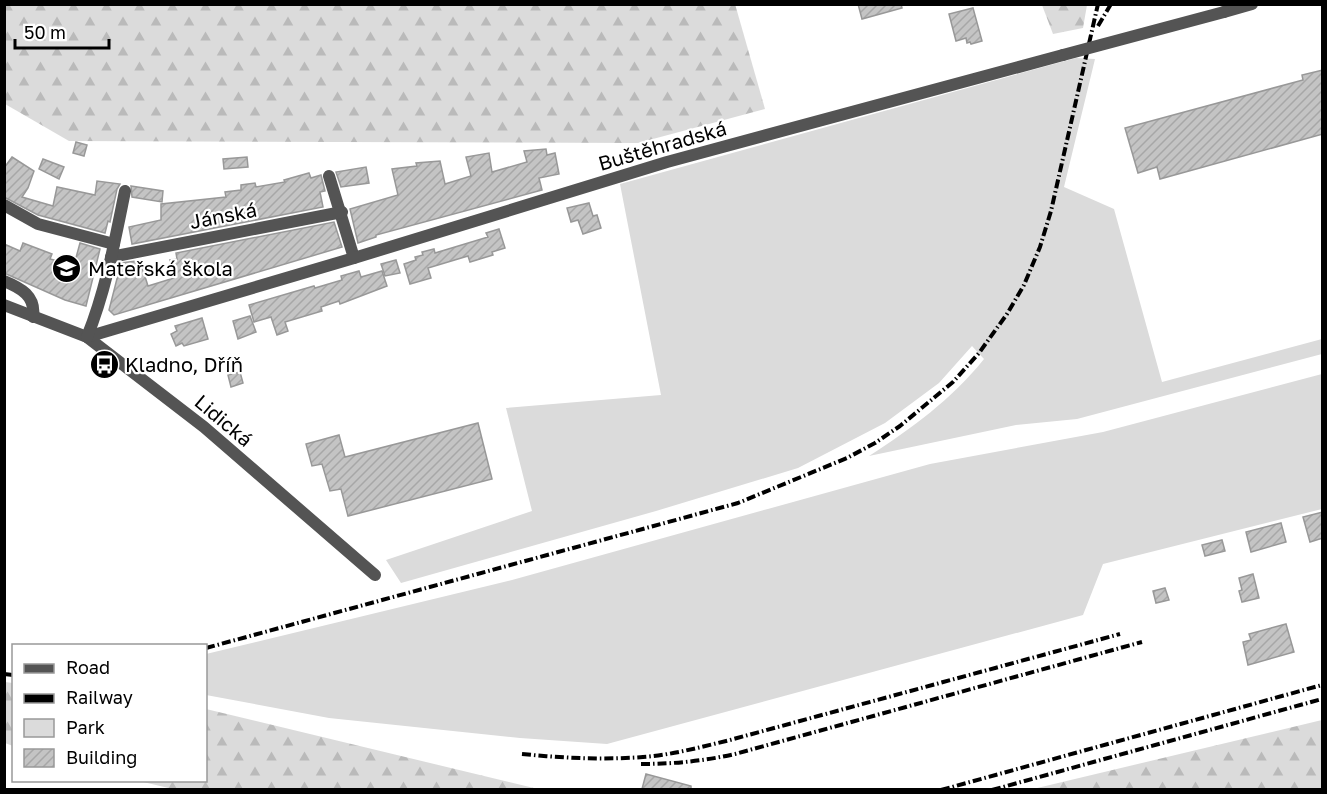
<svg xmlns="http://www.w3.org/2000/svg" width="1327" height="794" viewBox="0 0 1327 794" font-family="'Golos Text',sans-serif">
	<style>
		.green { fill: #dbdbdb }
		.forest { fill: url(#forest-firs) }
		.building { fill: url(#building-hatch); stroke: #989898; stroke-width: 1.5 }
		.lines { fill: none; stroke-linecap: round; stroke-linejoin: round }
		.minor { stroke: #545454; stroke-width: 12 }
		.rail { stroke: #000; stroke-width: 4; stroke-dasharray: 9 3 1.5 3; stroke-linecap: butt }
		.minor-bridge { stroke: #545454; stroke-width: 12 }
		.labels { text-anchor: middle; dominant-baseline: central; stroke-width: 4.5; stroke-linejoin: round; paint-order: stroke }
		.street-label { font-size: 20px; fill: #000; stroke: #fff }
		.poi-label { font-size: 20px; fill: #000; stroke: #fff; text-anchor: start }
	</style>
	<defs>
		<pattern id="forest-firs" width="22" height="20" patternUnits="userSpaceOnUse" patternTransform="scale(1.5)"><rect width="22" height="20" fill="#dbdbdb"/><path d="M5 1l3.5 6h-7zM16 11l3.5 6h-7z" fill="#bababa"/></pattern>
		<pattern id="building-hatch" width="6" height="6" patternUnits="userSpaceOnUse" patternTransform="scale(1.5)"><rect width="6" height="6" fill="#c4c4c4"/><path d="M-1 1l2-2M0 6l6-6M5 7l2-2" fill="none" stroke="#a7a7a7"/></pattern>
	</defs>
	<rect width="100%" height="100%" fill="#fff"/>
	<g class="green">
		<path d="M1076 58 1095 59 1064 187 1114 209 1162 382 1322 339V354L1077 419 1016 425 869 456C911 429 952 399 984 359L972 346 939 383 885 423 798 468 656 511 401 583 386 560 532 511 506 408 661 395 620 184Z"/>
		<path d="M1322 374V509L1103 564 1083 615 607 744 520 738 329 718 206 695V654L512 580 930 464 1103 432Z"/>
	</g>
	<g class="forest">
		<path d="M735 4 765 109 638 143 69 141 5 104V5Z"/>
		<path d="M1042 5H1087L1083 28 1053 34Z"/>
		<path d="M5 682 13 683V746L5 743Z"/>
		<path d="M206 709 538 789 177 790 139 781 206 780Z"/>
		<path d="M1322 720V789H1033Z"/>
	</g>
	<g class="building">
		<path d="M858 4H901L902 8 862 19Z"/>
		<path d="M973 8 982 41 971 44 970 42 967 43 966 38 956 41 949 14Z"/>
		<path d="M1323 70V134L1160 179 1157 167 1138 173 1125 128 1303 80 1302 75Z"/>
		<path d="M76 142 87 145 84 156 73 153Z"/>
		<path d="M546 149 547 155 555 153 559 174 539 178 542 190 376 235V237L358 243 350 209 398 195 392 169 417 166 416 163 440 161 445 184 471 176 466 157 489 153 492 172 527 162 524 151Z"/>
		<path d="M12 157 34 171 28 188 22 197 53 206 57 187 95 195 97 181 120 184 117 189 110 222 108 221 105 233 38 215 4 197V168Z"/>
		<path d="M247 157 248 167 224 169 223 159Z"/>
		<path d="M43 159 64 167 59 179 39 169Z"/>
		<path d="M366 167 369 183 341 187 336 172Z"/>
		<path d="M309 173 311 178 321 175 325 191 320 192 323 207 132 244 129 227 161 220V204L226 197 225 192 241 190V185L255 183 256 187 285 182 284 180Z"/>
		<path d="M131 186 163 191 162 202 132 197Z"/>
		<path d="M589 203 593 216 597 215 601 228 583 234 578 220 571 222 567 208Z"/>
		<path d="M334 222 342 247 114 315 109 310 121 263 136 261 138 269 142 267 148 286 174 278 170 260 177 259 176 253Z"/>
		<path d="M499 229 505 248 492 252 493 255 470 262 468 256 428 268 431 278 410 284 404 264 416 260 415 257 423 255 422 252 434 249 435 253 488 237 486 233Z"/>
		<path d="M23 243 52 254 50 259 74 265 80 243 100 249 86 306 65 300 4 273V244L20 251Z"/>
		<path d="M396 260 400 273 385 276 381 264Z"/>
		<path d="M359 271 361 277 382 271 387 286 340 304 339 301 321 307 322 311 285 322 288 331 277 335 271 317 254 322 249 305 314 286 315 288 342 280 341 276Z"/>
		<path d="M250 316 256 332 238 339 233 321Z"/>
		<path d="M202 318 208 339 184 346 182 343 176 346 171 334 177 331 175 326Z"/>
		<path d="M240 372 243 383 231 387 228 375Z"/>
		<path d="M478 423 492 479 348 516 341 489 330 491 322 464 312 466 306 444 339 435 345 457Z"/>
		<path d="M1323 512V538L1310 542 1303 517Z"/>
		<path d="M1281 523 1286 542 1251 552 1246 532Z"/>
		<path d="M1222 540 1225 551 1205 556 1202 545Z"/>
		<path d="M1253 574 1259 598 1242 602 1239 591 1242 590 1239 578Z"/>
		<path d="M1165 588 1169 600 1156 603 1153 591Z"/>
		<path d="M1286 624 1294 652 1248 665 1243 642 1251 640 1249 634Z"/>
		<path d="M646 774 691 786V789H642Z"/>
	</g>
	<g class="lines">
		<g class="minor">
			<path d="M1224 12 1252 4"/>
			<path d="M329 176 354 258"/>
			<path d="M4 205 38 224 114 244"/>
			<path d="M111 257 342 212"/>
			<path d="M4 281C21 288 36 296 33 317"/>
			<path d="M4 305 87 337 204 427 375 575"/>
			<path d="M87 337 354 258 667 162 1063 55"/>
			<path d="M87 337C106 290 115 240 125 191"/>
		</g>
		<g class="rail">
			<path d="M1098 26 1111 4"/>
			<path d="M206 648 738 503 847 458 875 443 900 426 953 382 979 353 1007 314 1024 285 1040 247 1051 211 1098 4"/>
			<path d="M4 674 14 675"/>
			<path d="M522 754C562 758 602 760 643 757 672 755 701 747 730 740L1120 634"/>
			<path d="M641 764C673 764 704 761 735 754L1142 642"/>
			<path d="M941 790 1322 685"/>
			<path d="M992 790 1322 699"/>
		</g>
		<path class="minor-bridge" d="M1063 55 1224 12"/>
	</g>
	<defs>
		<symbol id="school-disc" viewBox="-11 -11 22 22"><circle r="9.5" fill="#000" stroke="#fff"/><path d="M0-5L7-2L0 1L-7-2ZM-4 1L0 2.5L4 1V4Q0 6-4 4Z" fill="#fff"/></symbol>
		<symbol id="bus-disc" viewBox="-11 -11 22 22"><circle r="9.5" fill="#000" stroke="#fff"/><path d="M-5-6H5V4H4V6H2V4H-2V6H-4V4H-5ZM-3.5-4V0h7V-4ZM-3.5 1.2v1.5H-2V1.2ZM2 1.2v1.5H3.5V1.2Z" fill="#fff"/></symbol>
	</defs>
	<g fill-rule="evenodd">
		<use href="#school-disc" x="50" y="252" width="33" height="33"/>
		<use href="#bus-disc" x="88" y="348" width="33" height="33"/>
	</g>
	<g class="labels">
		<g class="street-label">
			<text transform="translate(662 145) rotate(-16)">Buštěhradská</text>
			<text transform="translate(223 215) rotate(-11)">Jánská</text>
			<text transform="translate(224 420) rotate(40)">Lidická</text>
		</g>
		<g class="poi-label">
			<text x="88" y="268">Mateřská škola</text>
			<text x="125" y="364">Kladno, Dříň</text>
		</g>
	</g>
	<rect width="1327" height="794" fill="none" stroke="#000000" stroke-width="12"/>
	<rect x="12" y="644" width="195" height="138" fill="#ffffff" stroke="#999999" stroke-width="1.5"/>
	<rect x="24" y="664" width="30" height="9" fill="#545454" stroke="#999999" stroke-width="1.5"/>
	<text x="66" y="674" font-size="18" fill="#000000">Road</text>
	<rect x="24" y="694" width="30" height="9" fill="#000000" stroke="#999999" stroke-width="1.5"/>
	<text x="66" y="704" font-size="18" fill="#000000">Railway</text>
	<rect x="24" y="719" width="30" height="18" fill="#dbdbdb" stroke="#999999" stroke-width="1.5"/>
	<text x="66" y="734" font-size="18" fill="#000000">Park</text>
	<rect x="24" y="749" width="30" height="18" fill="url(#building-hatch)" stroke="#999999" stroke-width="1.5"/>
	<text x="66" y="764" font-size="18" fill="#000000">Building</text>
	<path d="M15 39v9h94v-9" fill="none" stroke="#000000" stroke-width="3"/>
	<text x="24" y="39" font-size="18" fill="#000000" stroke="#ffffff" stroke-width="4.5" paint-order="stroke">50 m</text>
</svg>
